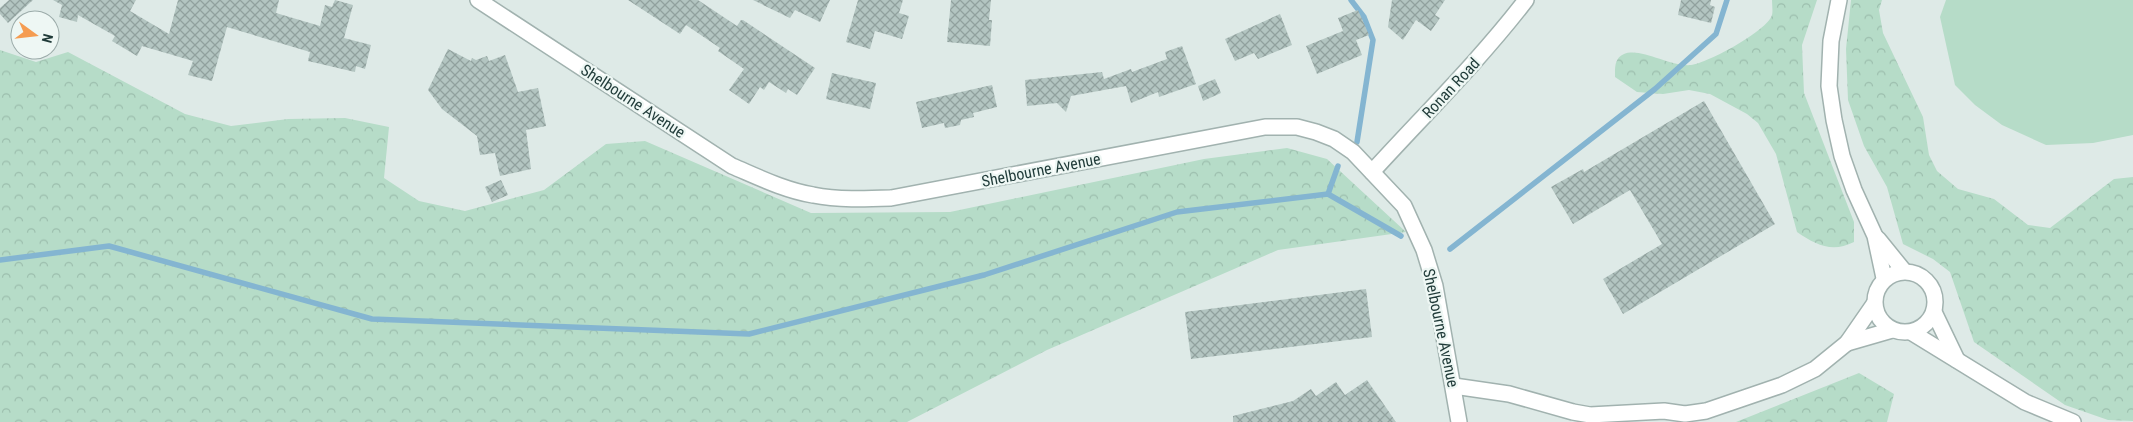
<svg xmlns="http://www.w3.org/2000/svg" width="2133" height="422" viewBox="0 0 2133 422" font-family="'Roboto Condensed',sans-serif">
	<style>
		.forest { fill: url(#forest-crowns) }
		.pitch { fill: #b6dcc8 }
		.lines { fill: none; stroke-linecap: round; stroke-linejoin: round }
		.stream { stroke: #84b5d1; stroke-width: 5.5 }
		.building { fill: url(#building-cross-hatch) }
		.street-casing { stroke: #a1b2af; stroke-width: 18 }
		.street { stroke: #fff; stroke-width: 15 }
		.labels { text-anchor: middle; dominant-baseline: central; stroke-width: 4.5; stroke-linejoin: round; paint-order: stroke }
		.street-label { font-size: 16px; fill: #1f3a38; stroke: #eef7f4 }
	</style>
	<defs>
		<pattern id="forest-crowns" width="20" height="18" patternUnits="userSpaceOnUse" patternTransform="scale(1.25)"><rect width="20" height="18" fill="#b6dcc8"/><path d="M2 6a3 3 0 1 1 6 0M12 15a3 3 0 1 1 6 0" fill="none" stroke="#9cbead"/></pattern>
		<pattern id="building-cross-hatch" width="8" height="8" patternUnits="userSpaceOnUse" patternTransform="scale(1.25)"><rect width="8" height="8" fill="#b3c5c1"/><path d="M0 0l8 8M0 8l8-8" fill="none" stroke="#91a19e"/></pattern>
	</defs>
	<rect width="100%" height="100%" fill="#deeae7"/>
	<g class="forest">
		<path d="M1772 0H1817L1802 45 1804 93 1854 222V242C1832 253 1816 245 1797 232L1776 154 1758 123 1747 114 1710 94 1689 90 1663 94 1637 92 1615 77C1615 69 1614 58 1624 54 1641 47 1670 67 1691 65 1708 63 1767 31 1772 15 1773 11 1772 5 1772 0Z"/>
		<path d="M1851 0H1882L1879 10 1883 33 1923 117 1929 155 1937 171 1958 189 1994 199 2028 225 2050 228 2114 179 2133 177V421L2108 420 2065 405 1974 342 1950 272 1933 259 1903 244 1887 187 1864 146 1848 100 1846 49Z"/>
		<path d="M0 50 36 62 68 52 185 114 231 126 288 119 345 118 389 127 384 178 419 201 465 211 544 190 606 144 645 141 811 213 950 212 1204 159 1287 148 1327 159 1406 232 1278 250 1047 350 907 422H0Z"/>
		<path d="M1859 373 1894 394 1887 422H1736Z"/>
	</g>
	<path class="pitch" d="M1946 0H2133V135L2093 143 2046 145 2002 125 1975 105 1955 85 1940 17Z"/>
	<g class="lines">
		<g class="stream">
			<path d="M1351 0 1364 17 1373 40 1357 142"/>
			<path d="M1328 194 1338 166"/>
			<path d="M1450 249 1655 89 1716 34 1727 0"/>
			<path d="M0 260 109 246 372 319 749 334 984 275 1177 212 1328 194 1401 236"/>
		</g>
	</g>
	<g class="building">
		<path d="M9 0H33L8 23 0 14V8Z"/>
		<path d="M53 0H136L130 11 169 34 178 0H279L276 13 320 26 325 5 332 7 335 0 353 5 344 38 371 45 365 69 356 66 355 72 308 61 310 52 227 27 212 81 188 75 193 61 142 46 137 56 112 41 115 36 78 15 77 22 59 17 62 5Z"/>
		<path d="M628 0H698L737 26 741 20H743L815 68 797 95 788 89 786 93 769 82 764 90 760 87 749 104 729 90 744 69 718 51 720 48 686 25 680 34Z"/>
		<path d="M753 0H830L820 22 795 10 790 18Z"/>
		<path d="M858 0H903L899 13 909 16 902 39 875 31 870 49 846 42Z"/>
		<path d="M951 0H991L989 20H992L990 46 947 42Z"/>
		<path d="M1392 0H1445L1435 15 1440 18 1431 31 1416 20 1403 40 1388 27Z"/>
		<path d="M1681 0H1711L1710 5 1715 7 1711 23 1678 15Z"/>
		<path d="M1358 10 1369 35 1356 40 1362 55 1317 74 1306 46 1343 31 1338 18Z"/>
		<path d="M1280 14 1292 45 1258 59 1254 53 1235 61 1225 39Z"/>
		<path d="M1182 46 1196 84 1159 97 1158 92 1131 103 1126 86 1071 96 1066 112 1057 103 1027 106 1025 80 1102 72 1104 79 1131 69 1132 72 1167 59 1165 52Z"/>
		<path d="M448 49 471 61 472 58 476 60 487 56 489 61 505 55 518 92 538 88 546 126 526 130 531 169 500 176 495 153 480 155 477 136 442 109 428 90Z"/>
		<path d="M832 73 876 83 870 109 826 99Z"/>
		<path d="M1215 79 1221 93 1203 101 1198 86Z"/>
		<path d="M992 85 997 107 973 113 974 117 961 120 960 125 945 128 944 123 922 128 916 102Z"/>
		<path d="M1704 101 1775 224 1623 314 1603 279 1662 244 1630 190 1573 224 1551 187 1583 169 1584 172Z"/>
		<path d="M501 180 508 195 492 202 485 187Z"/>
		<path d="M1366 289 1372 337 1191 359 1185 312Z"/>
		<path d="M1367 380 1396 422H1233V416L1293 401 1311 389 1316 396 1336 382 1345 395Z"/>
	</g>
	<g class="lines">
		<defs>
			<g id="street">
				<path d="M478 0 732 166C758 177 784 190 813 195 838 200 865 199 891 198L1265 127H1297L1316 132 1334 139 1353 152 1404 206 1424 250 1435 286 1459 422"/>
				<path d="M1839 0 1831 41 1829 86 1834 120 1842 156 1854 190 1875 236 1884 278"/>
				<path d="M1372 172C1424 115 1479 61 1526 0"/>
				<path d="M1878 239 1904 271"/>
				<circle cx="1905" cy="302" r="30"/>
				<path d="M1934 312 1957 360"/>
				<path d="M1911 332 2025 402 2073 422"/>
				<path d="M1847 343 1892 330"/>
				<path d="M1454 386 1509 394 1573 412 1590 415 1664 411 1685 414 1706 411 1782 385 1815 369 1847 343 1874 304"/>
			</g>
		</defs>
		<use href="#street" class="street-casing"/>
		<use href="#street" class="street"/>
	</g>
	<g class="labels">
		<g class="street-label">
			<text transform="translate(1451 88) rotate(-47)">Ronan Road</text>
			<text transform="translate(633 101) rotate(33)">Shelbourne Avenue</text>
			<text transform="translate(1041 170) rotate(-11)">Shelbourne Avenue</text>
			<text transform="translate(1441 328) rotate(78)">Shelbourne Avenue</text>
		</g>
	</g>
	<g transform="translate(35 35) rotate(105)"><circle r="24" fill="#eef7f4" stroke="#9baba9"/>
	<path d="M0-4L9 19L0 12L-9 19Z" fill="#f59c51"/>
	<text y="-8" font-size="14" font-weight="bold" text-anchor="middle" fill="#1f3a38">N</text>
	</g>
</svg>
